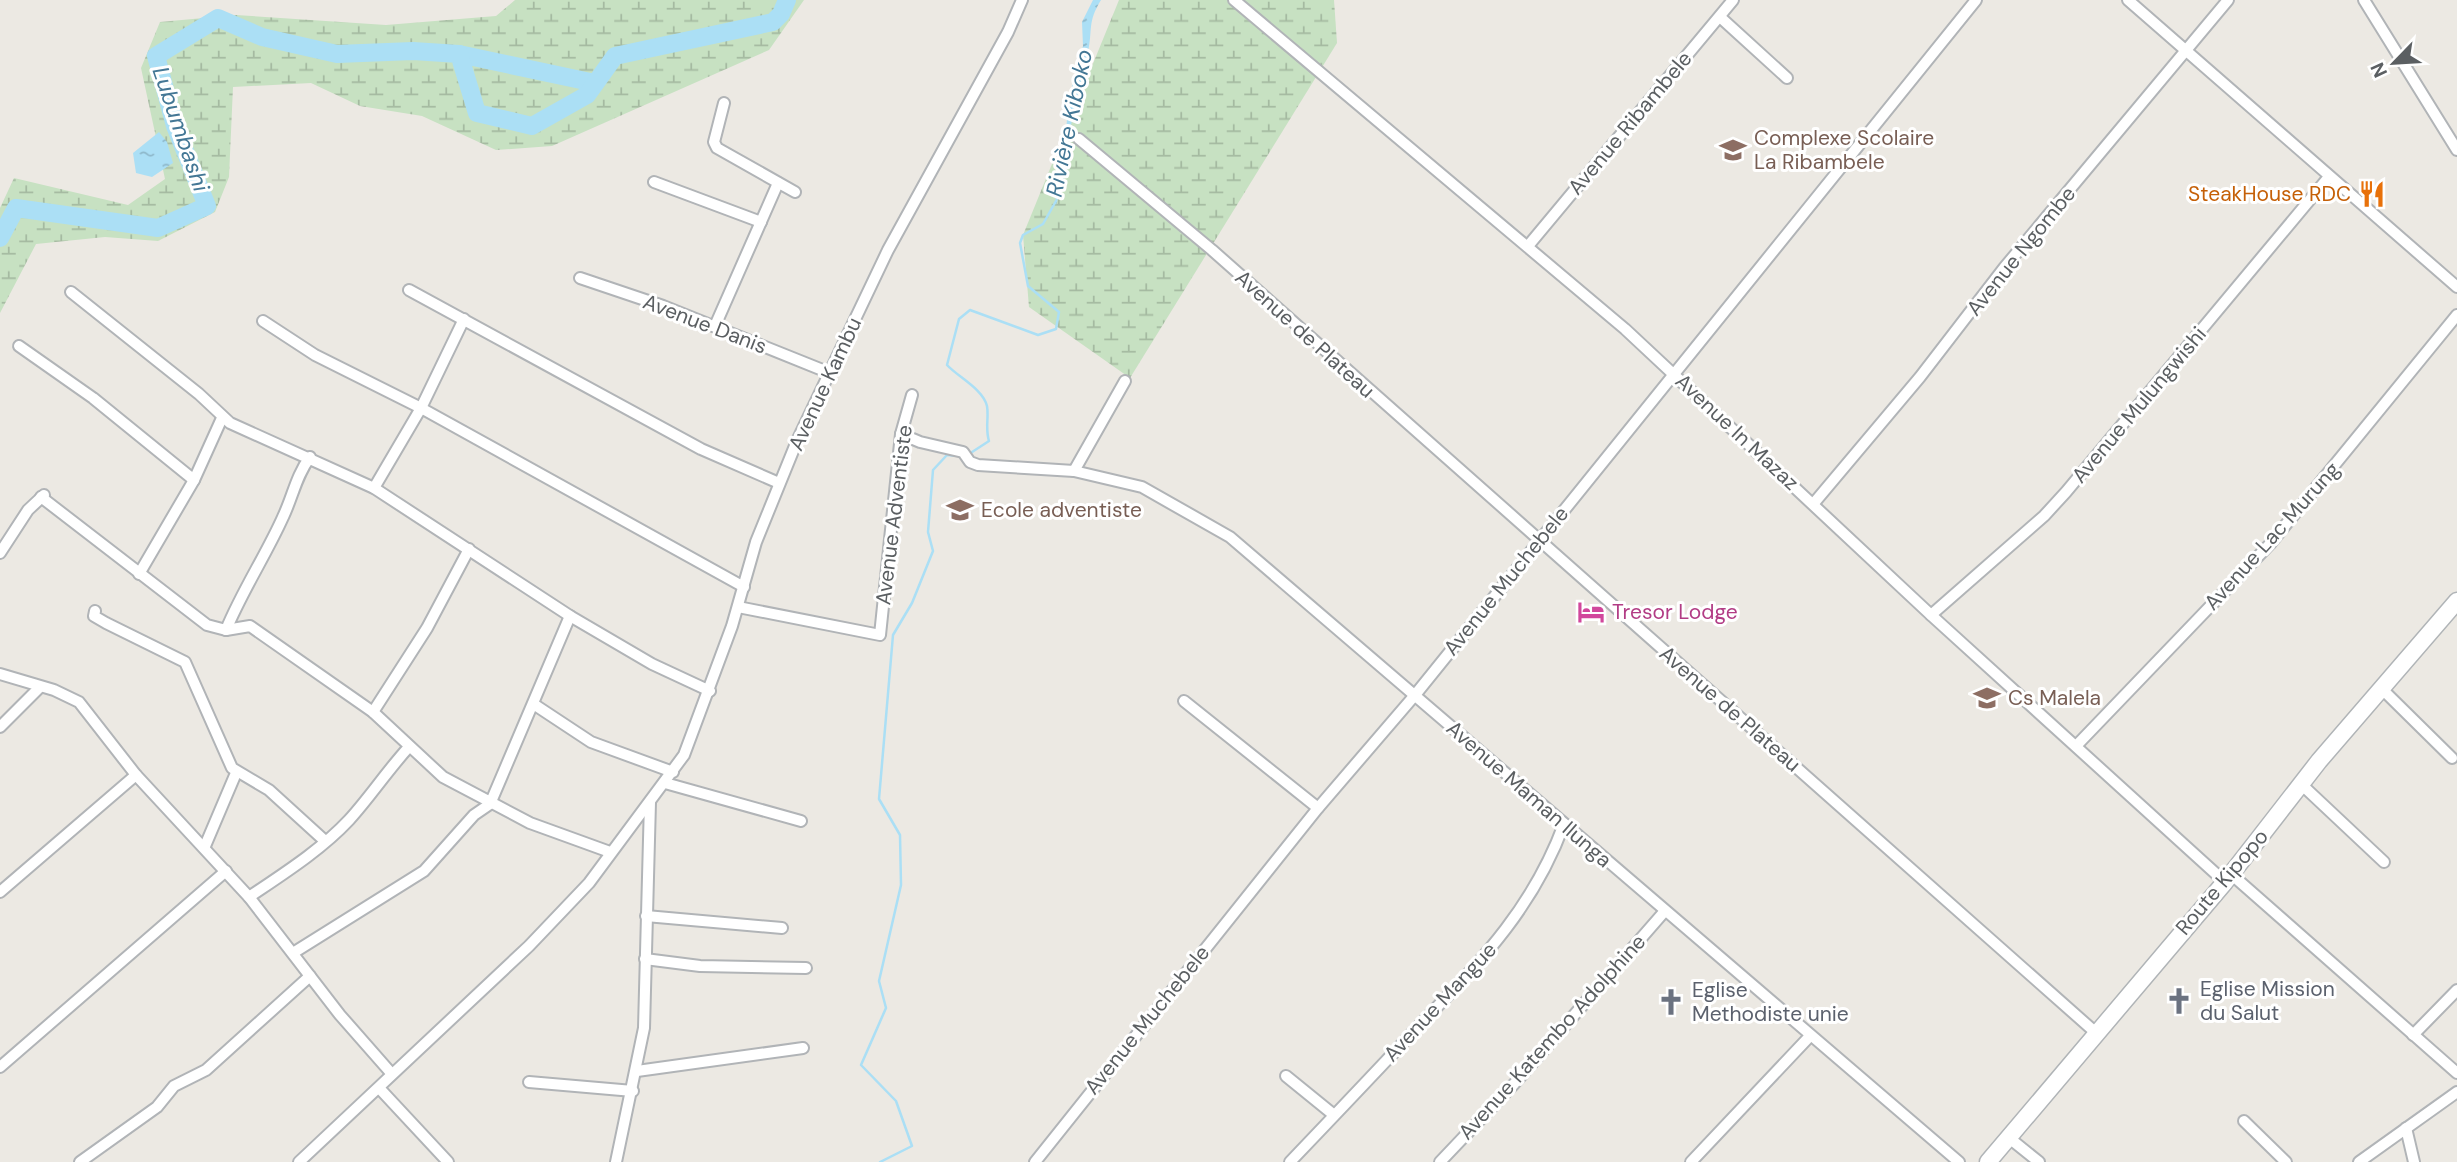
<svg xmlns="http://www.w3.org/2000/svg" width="2457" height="1162" viewBox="0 0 2457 1162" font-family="'DM Sans',sans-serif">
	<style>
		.wetland { fill: url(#wetland-marsh) }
		.water { fill: url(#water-ripples) }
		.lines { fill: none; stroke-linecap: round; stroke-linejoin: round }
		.stream { stroke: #abdff5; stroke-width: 2.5 }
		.river { stroke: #abdff5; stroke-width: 18 }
		.street-casing { stroke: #b1b4b7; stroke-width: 14 }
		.secondary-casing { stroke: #b0b4b7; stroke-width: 19 }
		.street { stroke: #fff; stroke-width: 10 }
		.secondary { stroke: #fff; stroke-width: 16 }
		.labels { text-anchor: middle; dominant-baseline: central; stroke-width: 6; stroke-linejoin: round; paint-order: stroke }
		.street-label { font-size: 21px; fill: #5b5f62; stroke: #fff }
		.education-label { font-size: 21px; fill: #785e54; stroke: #fff; text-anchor: start }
		.food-label { font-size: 21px; fill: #c56008; stroke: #fff; text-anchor: end }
		.hotel-label { font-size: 21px; fill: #b23c85; stroke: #fff; text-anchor: start }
		.worship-label { font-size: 21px; fill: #5b616d; stroke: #fff; text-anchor: start }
		.water-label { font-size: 23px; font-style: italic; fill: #437795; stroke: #fff }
	</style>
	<defs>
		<pattern id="wetland-marsh" width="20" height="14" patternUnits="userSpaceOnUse" patternTransform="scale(1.75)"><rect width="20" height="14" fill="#c7e1c2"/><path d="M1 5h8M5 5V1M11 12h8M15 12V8" fill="none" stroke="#a5baa1"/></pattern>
		<pattern id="water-ripples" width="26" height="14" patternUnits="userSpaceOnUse" patternTransform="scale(1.75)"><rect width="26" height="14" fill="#abdff5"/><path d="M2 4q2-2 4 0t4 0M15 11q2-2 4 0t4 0" fill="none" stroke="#8eb8ca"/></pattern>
	</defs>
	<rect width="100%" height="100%" fill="#ece9e3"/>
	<g class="wetland">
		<path d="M515 0H804L769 50 552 146 496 150 422 116 360 106 311 83 233 87 229 177 215 212 158 241 105 237 36 244 0 313V208L14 178 128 205 165 179 141 68 160 22 236 15 386 25 496 16Z"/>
		<path d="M1119 0H1334L1337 43 1130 378 1029 307 1023 235Z"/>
	</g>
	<g class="water">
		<path d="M1093 0H1101C1087 23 1093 29 1088 52 1081 84 1071 115 1068 148L1072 152 1056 205 1055 189 1065 151 1068 102 1083 46 1082 22Z"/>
		<path d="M159 132 167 142 173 163 152 177 136 173 133 153Z"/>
	</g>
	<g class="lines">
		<g class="stream">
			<path d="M969 454 989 441C985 428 989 418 987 406 983 389 958 377 947 365L959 319 970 310 1038 335 1056 329 1059 312 1028 286 1020 243 1023 235 1043 224 1056 201"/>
			<path d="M880 1162 912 1146 896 1101 861 1065 886 1008 879 981 901 885 900 835 879 799 893 635 912 603 933 551 928 532 933 470 947 455 960 456"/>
		</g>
		<g class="river">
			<path d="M459 54 595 83"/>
			<path d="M0 238 16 208 158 228 207 206 175 126 156 56 218 18 262 37 337 54 413 51 459 54 477 113 532 126 587 95 615 56 773 22 781 14 787 0"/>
		</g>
		<defs>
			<g id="street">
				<path d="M1234 0 1625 329 1931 615 2225 882"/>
				<path d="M2128 0 2457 287"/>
				<path d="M2364 0 2457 150"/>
				<path d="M1720 17 1787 78"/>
				<path d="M724 103 714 142 717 148 795 192"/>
				<path d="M1079 139 1212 250 2095 1032"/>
				<path d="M654 182 761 222"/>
				<path d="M1528 246 1733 0"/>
				<path d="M580 278 663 306 830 373"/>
				<path d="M409 290 701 449 779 483"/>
				<path d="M71 292 199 394 230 423 374 488 570 616 652 664 710 691"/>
				<path d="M263 321 315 355 421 408 744 587"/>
				<path d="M715 326 778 183"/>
				<path d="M19 346 93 398 194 480"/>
				<path d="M901 434 920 442 963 452 970 462 978 465 1074 471 1142 487 1230 537 1959 1162"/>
				<path d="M1074 471 1125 381"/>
				<path d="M374 488 421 408 464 319"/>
				<path d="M41 497 207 625 226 630 250 626 373 712 443 777 530 823 610 852"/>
				<path d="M1814 503 1920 377 2004 268 2228 0"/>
				<path d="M0 553 28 510 44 495"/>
				<path d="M139 574 194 480 222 418"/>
				<path d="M738 607 880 635 901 434 912 395"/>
				<path d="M95 611 94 616 106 623 185 662 232 768 269 790 325 841"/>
				<path d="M1931 615 2044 516 2066 492 2328 178"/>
				<path d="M226 630C242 591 266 555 283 517 293 496 296 476 310 457"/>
				<path d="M0 674 54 690 79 702 136 775 249 897 340 1015 391 1073"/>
				<path d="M2382 689 2452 758"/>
				<path d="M1184 701 1318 808"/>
				<path d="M535 705 591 742 673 772"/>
				<path d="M373 712 427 628 469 549"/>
				<path d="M0 727 40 687"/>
				<path d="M2076 746 2270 544 2457 315"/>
				<path d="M665 783 801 821"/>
				<path d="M2301 784 2384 862"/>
				<path d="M205 846 236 773"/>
				<path d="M2231 874 2457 1073"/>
				<path d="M0 892 136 775"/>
				<path d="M249 897C283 874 321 850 349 820 370 797 387 771 408 748"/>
				<path d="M646 916 782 928"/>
				<path d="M293 953 424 871 474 815 490 804 570 616"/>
				<path d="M645 959 700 966 806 968"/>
				<path d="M2413 1035 2457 990"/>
				<path d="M0 1067 226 871"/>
				<path d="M637 1071 803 1048"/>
				<path d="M1286 1076 1334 1115"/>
				<path d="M529 1082 633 1091"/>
				<path d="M380 1089 448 1162"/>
				<path d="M2244 1121 2286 1162"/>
				<path d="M2406 1128 2414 1162"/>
				<path d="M2008 1137 2039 1162"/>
				<path d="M80 1162 157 1107 174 1086 206 1070 310 976"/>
				<path d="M299 1162 529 946 589 883 684 755 732 626 756 542 797 441 888 250 1008 32 1022 0"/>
				<path d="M616 1162 644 1028 650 802"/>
				<path d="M1035 1162 1318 808 1415 695 1976 0"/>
				<path d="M1290 1162C1332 1118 1374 1074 1415 1030 1478 964 1532 911 1564 824"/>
				<path d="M1440 1162 1514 1084 1664 912"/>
				<path d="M1691 1162 1810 1036"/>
				<path d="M2359 1162 2457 1092"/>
			</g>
			<path id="secondary" d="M1988 1162 2225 882 2319 761 2457 601"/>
		</defs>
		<use href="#street" class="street-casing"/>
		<use href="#secondary" class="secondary-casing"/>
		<use href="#street" class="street"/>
		<use href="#secondary" class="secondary"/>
	</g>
	<defs>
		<symbol id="school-bare" viewBox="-9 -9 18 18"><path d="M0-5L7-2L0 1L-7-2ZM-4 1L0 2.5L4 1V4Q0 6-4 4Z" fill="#8d6e63" stroke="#fff" stroke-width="2.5" paint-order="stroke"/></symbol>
		<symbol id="restaurant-bare" viewBox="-9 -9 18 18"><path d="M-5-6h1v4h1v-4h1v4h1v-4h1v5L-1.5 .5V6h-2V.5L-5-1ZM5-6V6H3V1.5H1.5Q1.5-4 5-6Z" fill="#e8710a" stroke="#fff" stroke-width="2.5" paint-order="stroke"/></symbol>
		<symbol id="hotel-bare" viewBox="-9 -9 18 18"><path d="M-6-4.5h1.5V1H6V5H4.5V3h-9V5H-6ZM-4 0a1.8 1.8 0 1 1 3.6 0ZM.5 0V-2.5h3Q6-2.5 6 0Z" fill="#d1479c" stroke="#fff" stroke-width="2.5" paint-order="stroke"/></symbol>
		<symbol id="church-bare" viewBox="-9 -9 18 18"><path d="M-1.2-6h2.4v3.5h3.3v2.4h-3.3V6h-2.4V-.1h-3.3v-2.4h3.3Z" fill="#6b7280" stroke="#fff" stroke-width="2.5" paint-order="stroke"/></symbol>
	</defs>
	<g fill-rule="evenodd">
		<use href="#school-bare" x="1714" y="131" width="38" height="38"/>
		<use href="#restaurant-bare" x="2353" y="175" width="38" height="38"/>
		<use href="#school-bare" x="941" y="491" width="38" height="38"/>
		<use href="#hotel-bare" x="1572" y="593" width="38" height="38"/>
		<use href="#school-bare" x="1968" y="679" width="38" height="38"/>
		<use href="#church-bare" x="2160" y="982" width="38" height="38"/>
		<use href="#church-bare" x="1652" y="983" width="38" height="38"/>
	</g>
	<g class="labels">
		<g class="street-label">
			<text transform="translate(1630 123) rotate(-50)">Avenue Ribambele</text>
			<text transform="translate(2021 251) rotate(-51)">Avenue Ngombe</text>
			<text transform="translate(705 324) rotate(21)">Avenue Danis</text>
			<text transform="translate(1305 334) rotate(42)">Avenue de Plateau</text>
			<text transform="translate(825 384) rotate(-65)">Avenue Kambu</text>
			<text transform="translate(2139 405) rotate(-50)">Avenue Mulungwishi</text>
			<text transform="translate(1737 432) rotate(43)">Avenue In Mazaz</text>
			<text transform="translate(894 515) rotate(-83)">Avenue Adventiste</text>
			<text transform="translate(2272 536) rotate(-48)">Avenue Lac Murung</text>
			<text transform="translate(1506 581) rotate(-51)">Avenue Muchebele</text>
			<text transform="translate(1730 709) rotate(41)">Avenue de Plateau</text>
			<text transform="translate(1529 794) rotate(41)">Avenue Maman Ilunga</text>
			<text transform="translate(2222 882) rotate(-50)">Route Kipopo</text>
			<text transform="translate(1440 1002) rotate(-47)">Avenue Mangue</text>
			<text transform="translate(1147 1020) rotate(-51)">Avenue Muchebele</text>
			<text transform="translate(1552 1037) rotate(-48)">Avenue Katembo Adolphine</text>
		</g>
		<g class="education-label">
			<text x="1754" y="138">Complexe Scolaire<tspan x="1754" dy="24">La Ribambele</tspan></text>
			<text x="981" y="510">Ecole adventiste</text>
			<text x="2008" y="698">Cs Malela</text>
		</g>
		<g class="food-label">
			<text x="2351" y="194">SteakHouse RDC</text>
		</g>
		<g class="hotel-label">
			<text x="1612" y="612">Tresor Lodge</text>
		</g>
		<g class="worship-label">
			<text x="2200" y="989">Eglise Mission<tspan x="2200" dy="24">du Salut</tspan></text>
			<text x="1692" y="990">Eglise<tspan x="1692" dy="24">Methodiste unie</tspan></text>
		</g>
		<g class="water-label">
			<text transform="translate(1069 123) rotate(-78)">Rivière Kiboko</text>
			<text transform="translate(181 129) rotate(71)">Lubumbashi</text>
		</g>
	</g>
	<g transform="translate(2394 63) rotate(245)" stroke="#ffffff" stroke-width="5" paint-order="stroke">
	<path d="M0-5L12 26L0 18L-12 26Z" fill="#5b5f62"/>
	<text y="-10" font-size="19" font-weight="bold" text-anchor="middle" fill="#5b5f62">N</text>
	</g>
</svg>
